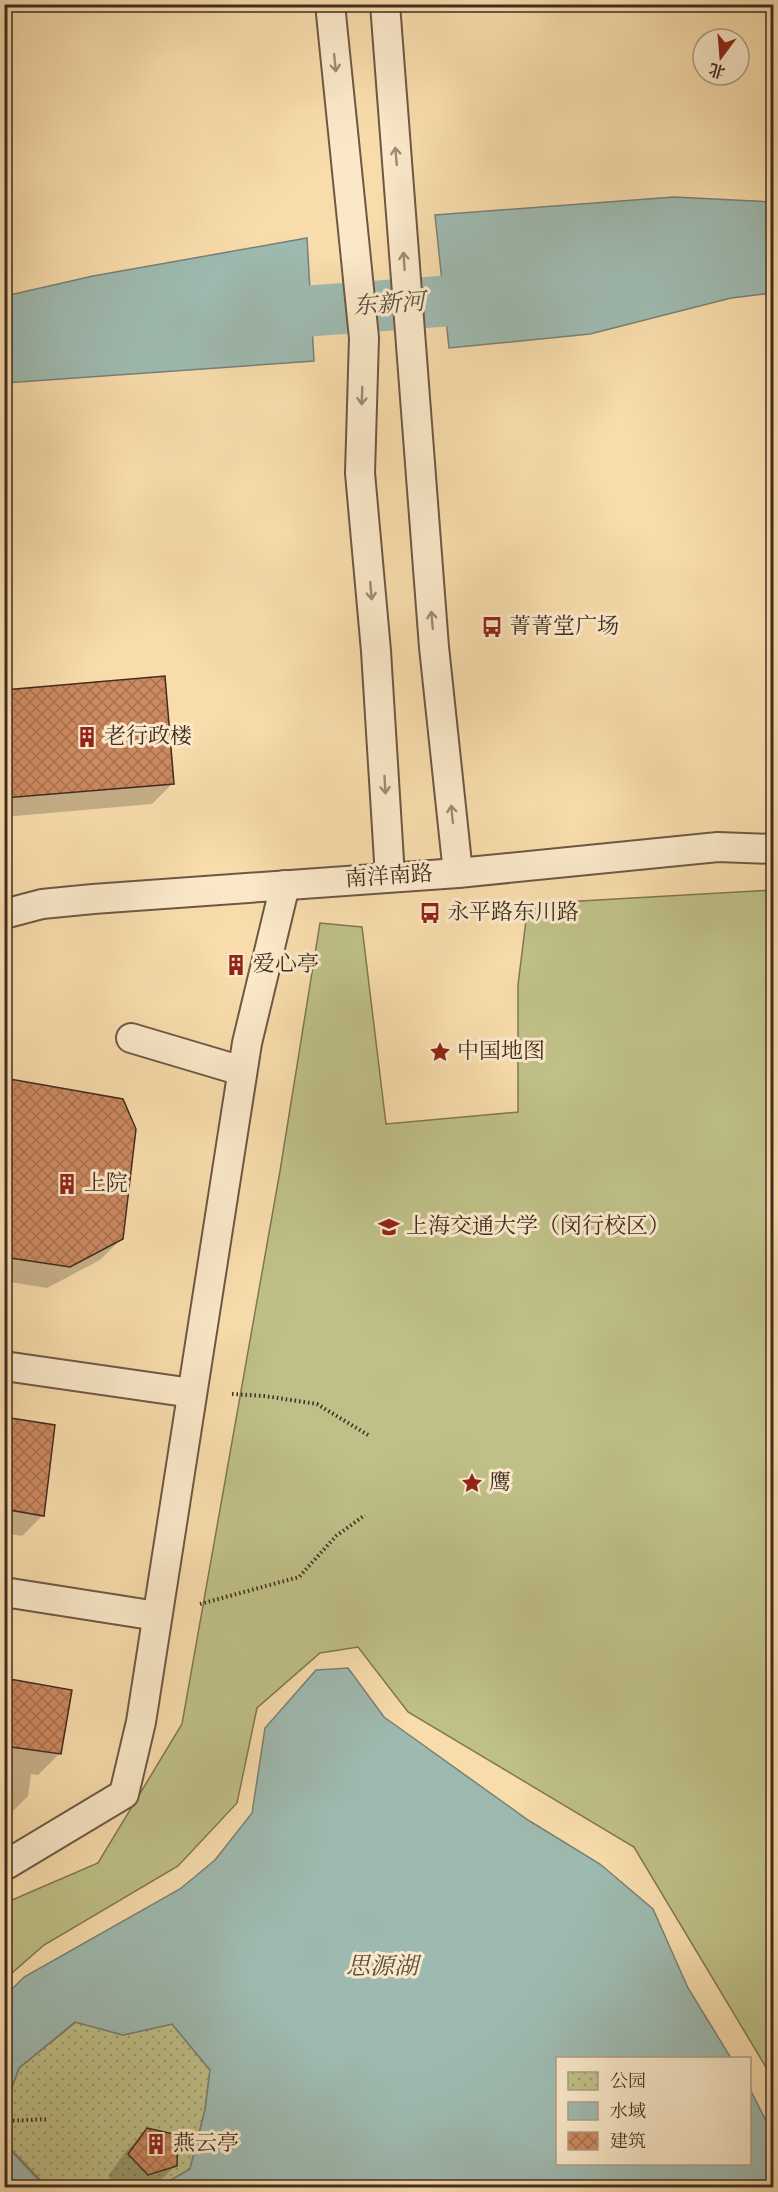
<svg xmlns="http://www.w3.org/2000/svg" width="778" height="2192" viewBox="0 0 778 2192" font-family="'IM FELL English','Noto Serif SC',serif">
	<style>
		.grass { fill: #bfc088; stroke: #807654; stroke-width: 1.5 }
		.park { fill: url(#park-dots); stroke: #807654; stroke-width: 1.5 }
		.water { fill: #9ebab0; stroke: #788177; stroke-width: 1.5 }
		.shadow { fill: #0003 }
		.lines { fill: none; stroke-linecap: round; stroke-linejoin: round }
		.canal { stroke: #9ebab0; stroke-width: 51 }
		.building { fill: url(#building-cross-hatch); stroke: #402c21; stroke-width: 1.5 }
		.service-casing { stroke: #6e5844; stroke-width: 32 }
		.path { stroke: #402c21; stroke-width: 4; stroke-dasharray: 1.5 3; stroke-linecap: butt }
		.service { stroke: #fae8c9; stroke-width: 28 }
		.oneway { stroke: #9d8a75 }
		.labels { text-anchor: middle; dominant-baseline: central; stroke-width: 6; stroke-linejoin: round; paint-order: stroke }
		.poi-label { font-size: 22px; fill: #402c21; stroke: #fae8c9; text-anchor: start }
		.street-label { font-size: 22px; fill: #402c21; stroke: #fae8c9 }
		.water-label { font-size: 24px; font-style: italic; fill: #585045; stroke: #fae8c9 }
	</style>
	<defs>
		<pattern id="park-dots" width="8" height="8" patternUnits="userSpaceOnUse" patternTransform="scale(1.5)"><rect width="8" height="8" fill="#bfc088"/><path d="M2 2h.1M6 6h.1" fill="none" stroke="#9d9c6f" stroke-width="1.8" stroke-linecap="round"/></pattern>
		<pattern id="building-cross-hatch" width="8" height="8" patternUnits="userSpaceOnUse" patternTransform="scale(1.5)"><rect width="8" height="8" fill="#cd8960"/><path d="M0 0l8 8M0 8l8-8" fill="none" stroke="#a8704f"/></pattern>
	</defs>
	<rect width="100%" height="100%" fill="#f8dcac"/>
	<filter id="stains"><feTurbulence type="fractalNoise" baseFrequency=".00333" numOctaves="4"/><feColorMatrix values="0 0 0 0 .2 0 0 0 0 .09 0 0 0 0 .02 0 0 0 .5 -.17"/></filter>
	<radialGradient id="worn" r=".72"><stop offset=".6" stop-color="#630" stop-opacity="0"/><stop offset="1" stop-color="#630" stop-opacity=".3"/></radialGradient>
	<path class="grass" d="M773 890V2079L634 1847 408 1712 358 1647 320 1653 257 1708 237 1803 178 1866 44 1945 5 1979V1903L98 1863 182 1724 280 1171 320 923 362 927 386 1124 518 1112V985L528 904Z"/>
	<path class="park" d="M76 2022 123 2035 172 2024 210 2070 205 2110 190 2169 159 2187H47L5 2143V2106L19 2068Z"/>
	<g class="water">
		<path d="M674 197 773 202V293L731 298 590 334 449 348 435 215Z"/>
		<path d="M307 238 314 361 5 383V296L93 276Z"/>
		<path d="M348 1668 384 1717 528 1820 600 1864 653 1909 688 1988 731 2058H558V2164H750V2089L773 2135V2187H159L190 2169 205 2110 210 2070 172 2024 123 2035 75 2022 19 2068 5 2106V1996L24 1977 180 1889 215 1860 252 1813 265 1728 316 1670Z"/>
		<path d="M4 2143 44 2186 47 2187H5Z"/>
	</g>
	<g class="shadow">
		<path d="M4 691 173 783 152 804 4 817Z"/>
		<path d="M4 1089 122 1238 100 1260 47 1288 4 1281Z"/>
		<path d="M4 1419 43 1515 22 1536 4 1533Z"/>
		<path d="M4 1680 59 1754 38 1775 31 1774 28 1796 6 1818Z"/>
		<path d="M148 2130 176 2165 154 2187 119 2188 108 2176 126 2151Z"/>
	</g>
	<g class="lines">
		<path class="canal" d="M242 316 513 296"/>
	</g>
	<g class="building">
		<path d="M165 676 174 784 4 798V690Z"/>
		<path d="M4 1078 123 1099 136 1129 123 1239 70 1267 4 1257Z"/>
		<path d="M4 1417 55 1425 44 1516 4 1509Z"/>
		<path d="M4 1678 72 1690 61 1754 4 1746Z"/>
		<path d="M147 2128 178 2135 177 2166 148 2175 128 2154Z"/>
	</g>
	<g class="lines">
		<defs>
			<g id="service">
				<path d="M330 4 364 338 360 473 376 651 390 877"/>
				<path d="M385 4 434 647 458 873"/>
				<path d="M4 914 42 904 93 899 458 873 718 847 774 849"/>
				<path d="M131 1038 242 1071"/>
				<path d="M4 1366 192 1393"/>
				<path d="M4 1592 157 1616"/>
				<path d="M4 1866 124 1794 141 1722 247 1043 285 885"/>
			</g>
		</defs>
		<use href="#service" class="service-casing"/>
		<g class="path">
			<path d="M232 1394 265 1396 317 1404 368 1435"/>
			<path d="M200 1604 299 1577 336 1536 365 1515"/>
			<path d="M4 2121 49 2119"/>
		</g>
		<use href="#service" class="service"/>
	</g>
	<defs><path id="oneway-shaft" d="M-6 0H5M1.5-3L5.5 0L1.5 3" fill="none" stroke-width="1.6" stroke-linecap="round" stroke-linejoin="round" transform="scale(1.5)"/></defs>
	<g class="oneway">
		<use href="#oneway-shaft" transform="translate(335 63) rotate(84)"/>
		<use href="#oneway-shaft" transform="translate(396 156) rotate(-95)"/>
		<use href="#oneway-shaft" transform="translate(404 261) rotate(-94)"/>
		<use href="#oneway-shaft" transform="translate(362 396) rotate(92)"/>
		<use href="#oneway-shaft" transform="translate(371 591) rotate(85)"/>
		<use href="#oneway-shaft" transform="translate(432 620) rotate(-95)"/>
		<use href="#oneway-shaft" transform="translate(385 785) rotate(87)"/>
		<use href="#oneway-shaft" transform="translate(452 814) rotate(-96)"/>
	</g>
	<defs>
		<symbol id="bus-bare" viewBox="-9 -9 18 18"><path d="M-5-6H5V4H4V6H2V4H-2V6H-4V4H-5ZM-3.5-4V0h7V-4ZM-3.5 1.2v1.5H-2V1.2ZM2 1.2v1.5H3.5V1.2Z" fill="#8f2418" stroke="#fae8c9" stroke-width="2.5" paint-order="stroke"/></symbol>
		<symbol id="building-bare" viewBox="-9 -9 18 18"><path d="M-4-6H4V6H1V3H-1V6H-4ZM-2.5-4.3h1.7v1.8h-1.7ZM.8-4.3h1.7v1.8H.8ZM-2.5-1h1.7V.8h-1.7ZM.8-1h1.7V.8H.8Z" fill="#8f2418" stroke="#fae8c9" stroke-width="2.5" paint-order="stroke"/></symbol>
		<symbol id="sight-bare" viewBox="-9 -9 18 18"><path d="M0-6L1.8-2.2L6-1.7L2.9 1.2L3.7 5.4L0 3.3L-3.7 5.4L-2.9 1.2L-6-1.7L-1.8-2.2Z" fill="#8f2418" stroke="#fae8c9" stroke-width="2.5" paint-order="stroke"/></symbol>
		<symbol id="university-bare" viewBox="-9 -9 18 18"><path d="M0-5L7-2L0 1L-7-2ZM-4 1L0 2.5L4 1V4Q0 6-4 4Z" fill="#8f2418" stroke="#fae8c9" stroke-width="2.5" paint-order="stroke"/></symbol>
	</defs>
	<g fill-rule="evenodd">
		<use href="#bus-bare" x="477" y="612" width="30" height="30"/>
		<use href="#building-bare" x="72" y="722" width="30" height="30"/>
		<use href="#bus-bare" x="415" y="898" width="30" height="30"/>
		<use href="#building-bare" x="221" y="950" width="30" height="30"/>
		<use href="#sight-bare" x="425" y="1037" width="30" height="30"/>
		<use href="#building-bare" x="52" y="1169" width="30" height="30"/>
		<use href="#university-bare" x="374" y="1212" width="30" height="30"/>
		<use href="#sight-bare" x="457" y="1468" width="30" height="30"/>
		<use href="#building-bare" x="141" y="2129" width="30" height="30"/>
	</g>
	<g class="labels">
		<g class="poi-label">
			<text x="509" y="627">菁菁堂广场</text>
			<text x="104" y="737">老行政楼</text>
			<text x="447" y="913">永平路东川路</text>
			<text x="253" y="965">爱心亭</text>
			<text x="457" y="1052">中国地图</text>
			<text x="84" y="1184">上院</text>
			<text x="406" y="1227">上海交通大学（闵行校区）</text>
			<text x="489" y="1483">鹰</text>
			<text x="173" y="2144">燕云亭</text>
		</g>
		<g class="street-label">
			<text transform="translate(389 877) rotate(-4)">南洋南路</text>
		</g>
		<g class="water-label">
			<text transform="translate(389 305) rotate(-4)">东新河</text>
			<text x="382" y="1967">思源湖</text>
		</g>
	</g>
	<rect width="778" height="2192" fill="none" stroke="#f8dcac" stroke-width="24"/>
	<rect x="6" y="6" width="766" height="2180" fill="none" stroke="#402c21" stroke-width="3"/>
	<rect x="12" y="12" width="754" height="2168" fill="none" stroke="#402c21" stroke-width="1.5"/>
	<rect x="556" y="2057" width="195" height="108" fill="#fae8c9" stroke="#b09d86" stroke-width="1.5"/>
	<rect x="568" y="2072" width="30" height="18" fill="url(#park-dots)" stroke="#b09d86" stroke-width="1.5"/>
	<text x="610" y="2087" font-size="18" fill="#402c21">公园</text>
	<rect x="568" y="2102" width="30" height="18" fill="#9ebab0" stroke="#b09d86" stroke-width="1.5"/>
	<text x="610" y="2117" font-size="18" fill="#402c21">水域</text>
	<rect x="568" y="2132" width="30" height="18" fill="url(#building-cross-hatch)" stroke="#b09d86" stroke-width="1.5"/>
	<text x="610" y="2147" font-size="18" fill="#402c21">建筑</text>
	<g transform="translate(721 57) rotate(196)"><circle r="28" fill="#fae8c9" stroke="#b09d86" stroke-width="1.5"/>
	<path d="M0-4.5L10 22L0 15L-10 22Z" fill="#8f2418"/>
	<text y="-9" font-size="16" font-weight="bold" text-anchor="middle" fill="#402c21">北</text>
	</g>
	<rect width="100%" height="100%" filter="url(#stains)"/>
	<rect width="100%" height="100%" fill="url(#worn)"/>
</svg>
